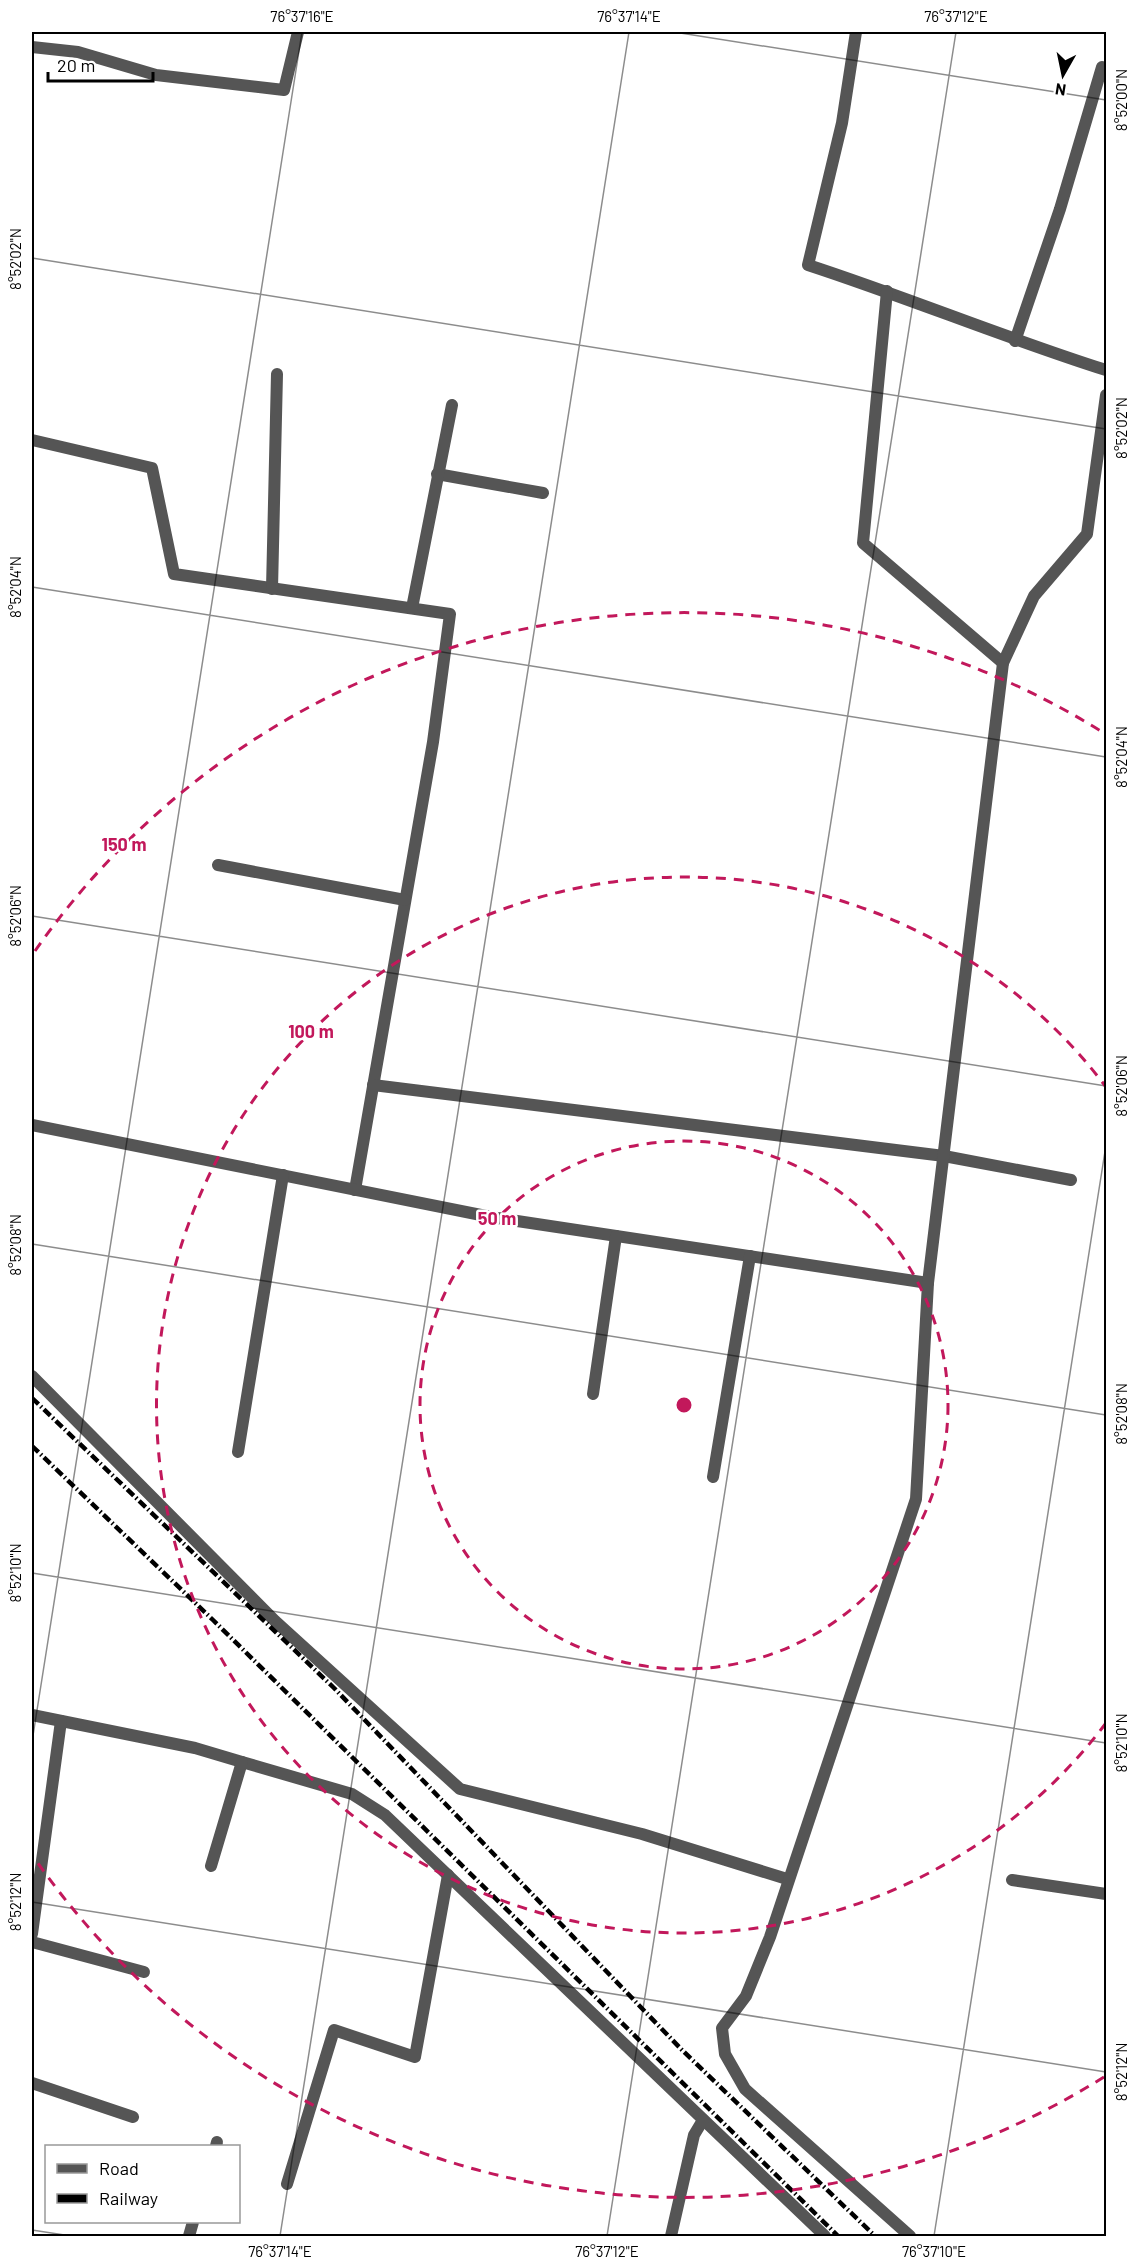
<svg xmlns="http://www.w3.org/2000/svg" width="1138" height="2268" viewBox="0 0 1138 2268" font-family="Barlow,sans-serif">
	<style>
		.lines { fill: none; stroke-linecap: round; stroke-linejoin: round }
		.street { stroke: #555; stroke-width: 12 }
		.rail { stroke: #000; stroke-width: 4.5; stroke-dasharray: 9 3 1.5 3; stroke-linecap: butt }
		.ticks { fill: none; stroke: #000; stroke-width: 1.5; stroke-opacity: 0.45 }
		.ring { fill: none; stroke: #c2185b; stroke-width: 3; stroke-dasharray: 10 8 }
		.centre { fill: #c2185b; stroke: #fff; stroke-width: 3 }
		.ring-label { font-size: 18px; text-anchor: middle; font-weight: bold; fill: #c2185b; stroke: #fff; stroke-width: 5; stroke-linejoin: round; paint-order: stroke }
		.neatline { fill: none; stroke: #000; stroke-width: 2 }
		.ticks-label { font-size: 15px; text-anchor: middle; fill: #000 }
	</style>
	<rect width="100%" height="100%" fill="#fff"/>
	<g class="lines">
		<g class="street">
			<path d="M856 32 842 123 808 265C909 298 1005 338 1106 370"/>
			<path d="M32 47 78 52 156 75 284 90 298 32"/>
			<path d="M887 291 863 543 1003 663"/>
			<path d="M1015 341 1060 209 1102 67"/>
			<path d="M32 440 152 468 174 574 450 614 433 742 355 1190"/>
			<path d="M437 474 543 493"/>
			<path d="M272 589 277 374"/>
			<path d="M412 608 452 405"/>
			<path d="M218 865 405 900"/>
			<path d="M373 1085 944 1156 1071 1180"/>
			<path d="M32 1125 491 1217 928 1283"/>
			<path d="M32 1376 275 1621 460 1789 642 1834 787 1879"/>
			<path d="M593 1394 616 1236"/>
			<path d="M238 1452 283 1175"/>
			<path d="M713 1477 750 1256"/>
			<path d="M32 1715 195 1748 242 1762 352 1794 385 1815 825 2236"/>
			<path d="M211 1866 242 1762"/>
			<path d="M1012 1880 1106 1894"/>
			<path d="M32 1934 61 1721"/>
			<path d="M32 1942 144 1972"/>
			<path d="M32 2083 133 2117"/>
			<path d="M216 2146 217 2142"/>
			<path d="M287 2184 334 2030 415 2057 448 1875"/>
			<path d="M189 2236 193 2222"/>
			<path d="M671 2236 694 2135 703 2120"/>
			<path d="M910 2236 745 2089 725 2054 722 2028 746 1996 770 1937 916 1499 928 1283 1003 663 1034 596 1087 534 1106 395"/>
		</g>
		<g class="rail">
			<path d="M32 1398 334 1688 682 2050 875 2236"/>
			<path d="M32 1446 213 1620 838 2236"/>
		</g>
	</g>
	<path class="ticks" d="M674 32 1106 100M32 258 1106 429M32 587 1106 757M32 916 1106 1086M32 1244 1106 1415M32 1573 1106 1743M32 1742 302 32M32 1902 1106 2072M32 2230 71 2236M280 2236 629 32M607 2236 956 32M934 2236 1106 1145"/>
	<g class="ring">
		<circle cx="684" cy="1405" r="264"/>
		<path d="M1106 1723A528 528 0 1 1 1106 1087"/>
		<path d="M1104 2077A792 792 0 0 1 35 1859M35 951A792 792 0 0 1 1104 733"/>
	</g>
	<circle cx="684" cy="1405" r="9" class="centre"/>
	<g class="ring-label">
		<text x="124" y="851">150 m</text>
		<text x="311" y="1038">100 m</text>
		<text x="497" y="1225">50 m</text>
	</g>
	<rect width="1138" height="2268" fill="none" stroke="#ffffff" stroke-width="66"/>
	<rect x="45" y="2145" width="195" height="78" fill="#ffffff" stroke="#999999" stroke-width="1.5"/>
	<rect x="57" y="2164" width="30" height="9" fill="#555555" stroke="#999999" stroke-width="1.5"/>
	<text x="99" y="2175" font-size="18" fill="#000000">Road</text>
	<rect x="57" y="2194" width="30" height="9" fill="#000000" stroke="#999999" stroke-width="1.5"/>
	<text x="99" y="2205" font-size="18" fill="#000000">Railway</text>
	<g transform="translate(1063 75) rotate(189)" stroke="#ffffff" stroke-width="4.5" paint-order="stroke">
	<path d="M0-4.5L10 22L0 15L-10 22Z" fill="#000000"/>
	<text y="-9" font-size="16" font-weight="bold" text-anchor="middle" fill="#000000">N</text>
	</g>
	<path d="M48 72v9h105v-9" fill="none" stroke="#000000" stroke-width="3"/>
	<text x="57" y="72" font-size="18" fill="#000000" stroke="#ffffff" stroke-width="4.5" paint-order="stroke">20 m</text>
	<rect x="33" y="33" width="1072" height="2202" class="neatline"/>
	<g class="ticks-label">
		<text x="302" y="22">76°37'16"E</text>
		<text x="629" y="22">76°37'14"E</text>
		<text x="956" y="22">76°37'12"E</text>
		<text transform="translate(1122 100) rotate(-90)" y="5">8°52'00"N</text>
		<text transform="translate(16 259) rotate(-90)" y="5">8°52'02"N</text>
		<text transform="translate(1122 428) rotate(-90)" y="5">8°52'02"N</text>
		<text transform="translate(16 587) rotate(-90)" y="5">8°52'04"N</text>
		<text transform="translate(1122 757) rotate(-90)" y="5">8°52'04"N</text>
		<text transform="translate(16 916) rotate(-90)" y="5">8°52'06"N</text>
		<text transform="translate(1122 1086) rotate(-90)" y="5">8°52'06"N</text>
		<text transform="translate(16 1245) rotate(-90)" y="5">8°52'08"N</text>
		<text transform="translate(1122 1414) rotate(-90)" y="5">8°52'08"N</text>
		<text transform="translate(16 1573) rotate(-90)" y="5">8°52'10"N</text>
		<text transform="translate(1122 1743) rotate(-90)" y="5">8°52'10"N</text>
		<text transform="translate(16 1902) rotate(-90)" y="5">8°52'12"N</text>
		<text transform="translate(1122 2072) rotate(-90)" y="5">8°52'12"N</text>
		<text x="280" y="2257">76°37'14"E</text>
		<text x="607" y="2257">76°37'12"E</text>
		<text x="934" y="2257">76°37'10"E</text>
	</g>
</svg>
